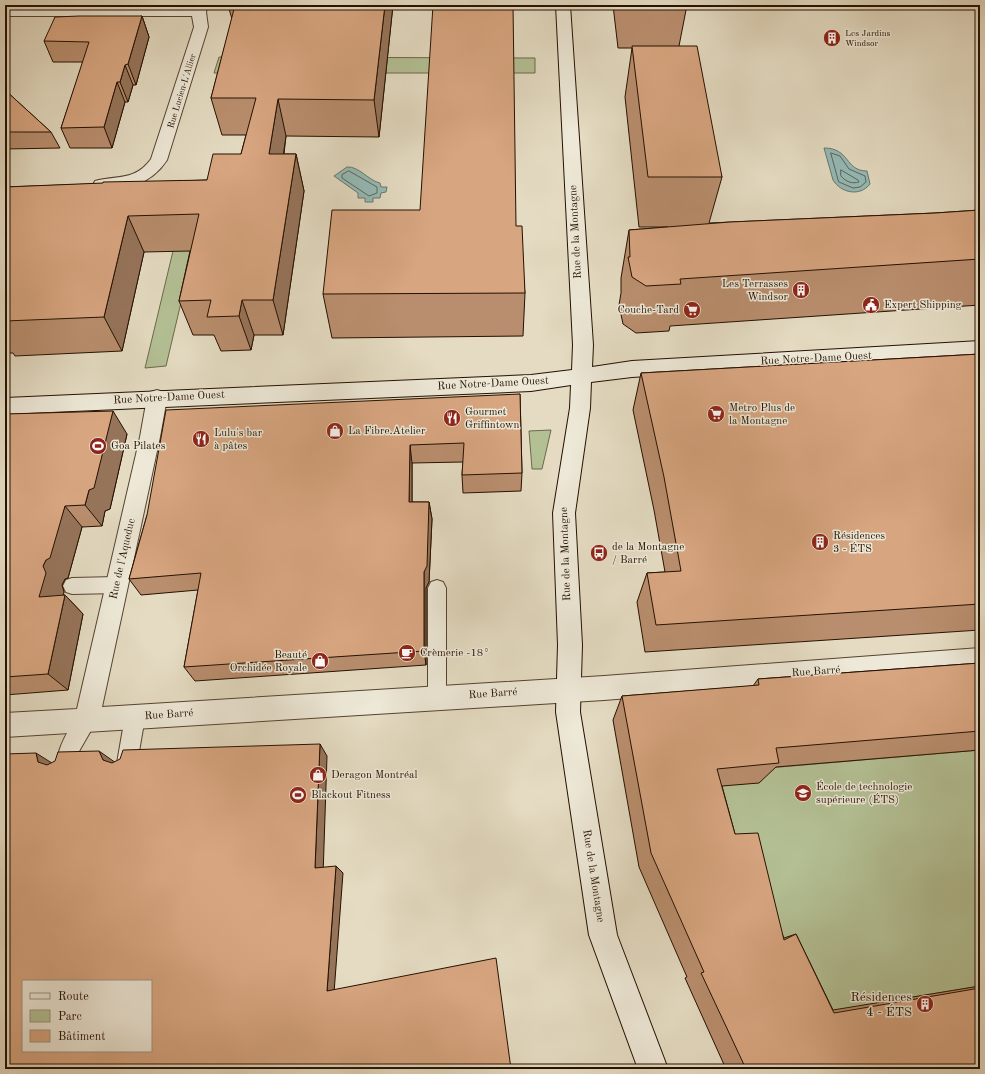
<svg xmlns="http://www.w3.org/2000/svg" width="985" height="1074" viewBox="0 0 985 1074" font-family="'Old Standard TT',serif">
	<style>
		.green { fill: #b3c094; stroke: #6c684a }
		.water { fill: #95bbb7; stroke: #68776e }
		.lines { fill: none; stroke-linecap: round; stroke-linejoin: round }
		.shore { stroke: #5d665c; stroke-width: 1 }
		.lane-casing { stroke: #554330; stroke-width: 2 }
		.street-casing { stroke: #554330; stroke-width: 2 }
		.secondary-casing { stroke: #251000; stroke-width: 2 }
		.lane { fill: #ede8d7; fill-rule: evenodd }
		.street { fill: #ede8d7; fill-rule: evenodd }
		.secondary { fill: #ede8d7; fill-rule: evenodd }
		.wall { fill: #b98e6e; stroke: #251000 }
		.shaded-wall { fill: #96745a; stroke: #251000 }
		.building { fill: #d7a580; stroke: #251000; fill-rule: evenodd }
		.labels { text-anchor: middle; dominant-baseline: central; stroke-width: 3; stroke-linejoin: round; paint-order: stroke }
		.far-poi-label { font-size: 9px; fill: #251000; stroke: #ede8d7; text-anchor: start }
		.far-street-label { font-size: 9px; fill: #251000; stroke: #ede8d7 }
		.street-label { font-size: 11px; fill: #251000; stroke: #ede8d7 }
		.poi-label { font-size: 11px; fill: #251000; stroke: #ede8d7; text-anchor: start }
		.near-poi-label { font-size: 13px; fill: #251000; stroke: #ede8d7; text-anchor: end }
	</style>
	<rect width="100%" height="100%" fill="#e4dbc2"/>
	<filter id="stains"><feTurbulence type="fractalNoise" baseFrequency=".005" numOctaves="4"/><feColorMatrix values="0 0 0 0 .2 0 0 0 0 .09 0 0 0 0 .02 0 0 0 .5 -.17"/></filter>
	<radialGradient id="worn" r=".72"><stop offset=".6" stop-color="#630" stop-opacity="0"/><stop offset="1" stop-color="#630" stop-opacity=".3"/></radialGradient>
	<g class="green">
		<path d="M219 57 535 58V73H214Z"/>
		<path d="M180 180 182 191 202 214 166 366 145 368 179 226 157 194Z"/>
		<path d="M551 430 542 469H532L529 431Z"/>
		<path d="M980 750V986L807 1015 680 757 756 769Z"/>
	</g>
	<g class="water">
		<path d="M824 148C850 148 845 171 867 171L870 184C860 197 841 193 833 180Z"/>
		<path d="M347 167C359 166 369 181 380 183L381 187H387L386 192 381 193 380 198H373V202H365V198H358V193L334 176Z"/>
	</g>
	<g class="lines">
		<g class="shore">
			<path d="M831 153 840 156 849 169 865 176 866 182 860 187 853 188 839 182Z"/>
			<path d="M841 170 858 180 859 182C852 184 846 182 841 176Z"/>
			<path d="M349 171 377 187V193L369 196 342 178V175Z"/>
		</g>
		<defs>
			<g id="lane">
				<path d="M117 577 123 579 126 585 123 591 117 593 72 594 66 592 63 586 66 580 72 578Z"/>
				<path d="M437 580 443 582 446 588V697L444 703 437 706 430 703 428 697V588L431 582Z"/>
				<path d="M135 708 142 710 145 717 137 763 134 770 127 773 120 770 117 763 125 717 128 710Z"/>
				<path d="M87 711 94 713 97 720 78 753 72 772 65 775 58 772C52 756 72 717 87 711Z"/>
			</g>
			<g id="street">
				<path d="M194 5H208L206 12 208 27 167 160C153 182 122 196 95 189L93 185 95 181C118 175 135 181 151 159L194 27 192 16H5V8H193Z"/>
				<path d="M157 390 164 392 167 398 160 437 102 707 604 676 980 648V670L604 700 5 737V713L77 709 140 437 147 398 150 392Z"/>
			</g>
			<path id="secondary" d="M556 5H570L593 345 592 367 632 361 980 341V355L632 377 591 382 590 408 575 513 582 645 580 712 617 935 668 1069H638L589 935 556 712 558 645 553 513 570 408 571 385 531 391 5 414V398L531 375 572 370 573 345Z"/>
		</defs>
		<use href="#lane" class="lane-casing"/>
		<use href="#street" class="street-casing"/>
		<use href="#secondary" class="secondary-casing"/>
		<use href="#lane" class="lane"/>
		<use href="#street" class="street"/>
		<use href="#secondary" class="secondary"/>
	</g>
	<g class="wall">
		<path d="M230 5H393L379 137 286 136 284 154H296L304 191 283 335H254L251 350 221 351 214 335H193L179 301 190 251 144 252 122 351 15 356 13 353H5V187L207 180 241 154 246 135H222L211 98 232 19 229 9Z"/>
		<path d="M613 5H687L679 46 722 177 709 223 935 213 980 210V305L670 326 669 331 636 333 623 324 619 305 621 293V278L629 230 668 227H639L625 97 632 48H618Z"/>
		<path d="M977 5H980V10Z"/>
		<path d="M142 16 149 37 136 85H133L128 102H125L112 148H70L61 128 83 62H53L44 41Z"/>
		<path d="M5 90 51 132 60 148 5 149Z"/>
		<path d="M516 226 525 293 523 336 332 338 323 294Z"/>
		<path d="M980 354V630L645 652 637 602 647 573 665 572 654 510 633 410 641 373Z"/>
		<path d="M520 394 522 473 521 491 463 493 462 475 463 462 412 463V502H429L432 519 429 582 426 588V665L195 681 184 667 198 590 141 595 129 579 147 515Z"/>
		<path d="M5 414 127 434 110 509 105 511 102 526 82 527 68 578 65 579 62 585 64 592 63 595H65L83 614 68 690 5 695Z"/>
		<path d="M980 663V750L776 767 759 783 722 786 735 834 784 938 796 934 833 1010 980 986V1069H726L685 978 687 977 639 867 613 720 622 696 753 686 758 679Z"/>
	</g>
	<g class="shaded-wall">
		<path d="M385 5H393L379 137 374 100Z"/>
		<path d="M142 16 149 37 136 85 128 64Z"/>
		<path d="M125 65 133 85 128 102 120 82Z"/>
		<path d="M117 82 125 102 112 148 104 127Z"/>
		<path d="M278 99 286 136 278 191 269 154Z"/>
		<path d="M296 154 304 191 283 335 273 300Z"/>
		<path d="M128 216 144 252 122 351 104 317Z"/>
		<path d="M242 300 254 335 251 350 239 316Z"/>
		<path d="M113 411 127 434 110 509 105 511 102 526 85 505 89 490Z"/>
		<path d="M410 445 412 463V520L409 502Z"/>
		<path d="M429 502 432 519 429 582 426 588V665L424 651V572Z"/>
		<path d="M65 506 82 527 68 578 65 579 62 585 64 592 58 615 39 597 43 566 46 560Z"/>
		<path d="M65 595 83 614 68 690 48 674Z"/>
		<path d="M320 744 327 756 323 876 315 868Z"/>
		<path d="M99 751 116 763 119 771 103 760Z"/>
		<path d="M36 753 55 765 57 773 38 762Z"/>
		<path d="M336 866 343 873 334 993 327 991Z"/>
	</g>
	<g class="building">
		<path d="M230 5H385L374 100 278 99 269 154H296L273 300H242L239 316 207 317 211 300 179 301 199 214 128 216 104 317 5 321V187L103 183V182L207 180 213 154H241L256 98H211L234 9H229Z"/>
		<path d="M433 5H513L516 226H522L525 293 323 294 332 210H420Z"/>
		<path d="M79 16H142L128 64 125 65 120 82H117L104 127 61 128 89 42 44 41 55 17Z"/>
		<path d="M632 46H697L722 177H648Z"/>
		<path d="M5 90 51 132H5Z"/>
		<path d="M980 210V259L680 279 681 284 646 286 632 277 628 257H630L629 230 730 222 935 213Z"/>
		<path d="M980 354V604L656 625 647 573 681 571 664 477 641 373Z"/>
		<path d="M520 394 522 473 462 475 464 443 410 445 409 502H429L427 566 424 572V651L184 667 201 573 129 579 147 515 166 410Z"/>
		<path d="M113 411 94 488 89 490 85 505 65 506 50 558 46 560 43 566 46 573 39 597 65 595 48 674 5 677V414Z"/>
		<path d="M980 663V731L776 748 779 763 717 769 735 834 758 833 784 940 796 934 834 1013 980 988V1069H746L701 973 704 972 651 853 622 696 759 685 758 679Z"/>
		<path d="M320 744 315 868 336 866 327 991 496 958 511 1069H5V754L36 753 38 762 47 765 55 761 58 752 99 751 103 760 112 763 120 759 123 750ZM23 981H151V1051H23Z"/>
	</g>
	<defs>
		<symbol id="building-disc" viewBox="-11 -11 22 22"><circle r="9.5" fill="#8f2418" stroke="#ede8d7"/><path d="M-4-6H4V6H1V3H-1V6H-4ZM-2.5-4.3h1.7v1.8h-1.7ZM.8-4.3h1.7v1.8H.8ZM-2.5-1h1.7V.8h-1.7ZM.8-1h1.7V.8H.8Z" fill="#fff"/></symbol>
		<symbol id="civic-disc" viewBox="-11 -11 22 22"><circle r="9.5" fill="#8f2418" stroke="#ede8d7"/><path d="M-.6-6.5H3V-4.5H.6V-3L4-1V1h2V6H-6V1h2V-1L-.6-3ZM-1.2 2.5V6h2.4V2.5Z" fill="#fff"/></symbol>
		<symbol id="supermarket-disc" viewBox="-11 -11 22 22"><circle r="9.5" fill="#8f2418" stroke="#ede8d7"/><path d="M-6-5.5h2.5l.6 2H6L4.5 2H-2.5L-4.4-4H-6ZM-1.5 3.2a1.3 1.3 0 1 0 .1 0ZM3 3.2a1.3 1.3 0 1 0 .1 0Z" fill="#fff"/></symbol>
		<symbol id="restaurant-disc" viewBox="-11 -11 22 22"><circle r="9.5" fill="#8f2418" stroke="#ede8d7"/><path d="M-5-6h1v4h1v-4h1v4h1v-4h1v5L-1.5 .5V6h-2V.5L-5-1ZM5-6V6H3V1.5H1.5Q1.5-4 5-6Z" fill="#fff"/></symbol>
		<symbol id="shop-disc" viewBox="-11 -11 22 22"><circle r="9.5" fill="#8f2418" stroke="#ede8d7"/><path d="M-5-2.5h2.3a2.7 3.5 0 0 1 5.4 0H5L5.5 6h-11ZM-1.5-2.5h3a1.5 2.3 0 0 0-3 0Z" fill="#fff"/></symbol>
		<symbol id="stadium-disc" viewBox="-11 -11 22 22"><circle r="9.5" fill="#8f2418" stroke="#ede8d7"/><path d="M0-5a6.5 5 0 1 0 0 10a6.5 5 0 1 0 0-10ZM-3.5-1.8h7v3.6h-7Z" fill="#fff"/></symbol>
		<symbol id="bus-disc" viewBox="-11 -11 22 22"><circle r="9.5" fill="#8f2418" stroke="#ede8d7"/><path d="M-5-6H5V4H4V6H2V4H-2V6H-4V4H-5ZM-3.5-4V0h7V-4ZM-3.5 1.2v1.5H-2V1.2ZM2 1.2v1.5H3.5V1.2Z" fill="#fff"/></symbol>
		<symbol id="cafe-disc" viewBox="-11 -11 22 22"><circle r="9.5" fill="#8f2418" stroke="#ede8d7"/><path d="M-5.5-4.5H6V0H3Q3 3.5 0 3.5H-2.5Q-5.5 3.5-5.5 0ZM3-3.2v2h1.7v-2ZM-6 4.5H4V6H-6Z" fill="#fff"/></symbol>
		<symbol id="university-disc" viewBox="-11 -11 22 22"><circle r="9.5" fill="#8f2418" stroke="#ede8d7"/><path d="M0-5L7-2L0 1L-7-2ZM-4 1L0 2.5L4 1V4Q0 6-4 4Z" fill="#fff"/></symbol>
	</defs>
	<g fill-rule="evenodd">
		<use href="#building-disc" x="822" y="28" width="20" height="20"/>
		<use href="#building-disc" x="791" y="280" width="20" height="20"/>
		<use href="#civic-disc" x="861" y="295" width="20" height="20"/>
		<use href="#supermarket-disc" x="682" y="300" width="20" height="20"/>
		<use href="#supermarket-disc" x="706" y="404" width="20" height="20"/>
		<use href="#restaurant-disc" x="442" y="408" width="20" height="20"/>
		<use href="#shop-disc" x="325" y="421" width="20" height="20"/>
		<use href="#restaurant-disc" x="191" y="429" width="20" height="20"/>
		<use href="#stadium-disc" x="88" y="436" width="20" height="20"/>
		<use href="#building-disc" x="810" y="532" width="20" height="20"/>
		<use href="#bus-disc" x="589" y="543" width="20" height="20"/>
		<use href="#cafe-disc" x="397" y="643" width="20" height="20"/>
		<use href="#shop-disc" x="310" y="651" width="20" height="20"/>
		<use href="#shop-disc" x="308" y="765" width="20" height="20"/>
		<use href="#university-disc" x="793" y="783" width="20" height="20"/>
		<use href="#stadium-disc" x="288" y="785" width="20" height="20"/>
		<use href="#building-disc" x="915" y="994" width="20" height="20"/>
	</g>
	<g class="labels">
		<g class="far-poi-label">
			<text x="845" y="33">Les Jardins<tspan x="845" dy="10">Windsor</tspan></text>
		</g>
		<g class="far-street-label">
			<text transform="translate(182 91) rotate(-73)">Rue Lucien-L'Allier</text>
		</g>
		<g class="street-label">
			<text transform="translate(576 232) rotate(-93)">Rue de la Montagne</text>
			<text transform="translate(816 359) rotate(-3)">Rue Notre-Dame Ouest</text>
			<text transform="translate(493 384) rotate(-3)">Rue Notre-Dame Ouest</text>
			<text transform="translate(169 398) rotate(-3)">Rue Notre-Dame Ouest</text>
			<text transform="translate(566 554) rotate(-92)">Rue de la Montagne</text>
			<text transform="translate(123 559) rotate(-77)">Rue de l'Aqueduc</text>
			<text transform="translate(816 672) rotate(-4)">Rue Barré</text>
			<text transform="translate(493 694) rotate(-4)">Rue Barré</text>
			<text transform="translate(169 715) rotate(-4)">Rue Barré</text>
			<text transform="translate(593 876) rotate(81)">Rue de la Montagne</text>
		</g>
		<g class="poi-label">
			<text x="788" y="284" text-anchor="end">Les Terrasses<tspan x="788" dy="13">Windsor</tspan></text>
			<text x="884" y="305">Expert Shipping</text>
			<text x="679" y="310" text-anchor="end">Couche-Tard</text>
			<text x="729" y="408">Metro Plus de<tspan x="729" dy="13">la Montagne</tspan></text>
			<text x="465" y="412">Gourmet<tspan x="465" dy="13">Griffintown</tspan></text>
			<text x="348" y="431">La Fibre.Atelier</text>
			<text x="214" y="433">Lulu's bar<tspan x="214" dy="13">à pâtes</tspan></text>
			<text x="111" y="446">Goa Pilates</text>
			<text x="833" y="536">Résidences<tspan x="833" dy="13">3 - ÉTS</tspan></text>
			<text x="612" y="547">de la Montagne<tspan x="612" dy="13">/ Barré</tspan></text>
			<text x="420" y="653">Crèmerie -18°</text>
			<text x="307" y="655" text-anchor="end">Beauté<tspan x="307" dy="13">Orchidée Royale</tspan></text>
			<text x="331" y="775">Deragon Montréal</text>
			<text x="816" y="787">École de technologie<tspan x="816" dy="13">supérieure (ÉTS)</tspan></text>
			<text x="311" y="795">Blackout Fitness</text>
		</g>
		<g class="near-poi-label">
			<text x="912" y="997">Résidences<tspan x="912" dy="15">4 - ÉTS</tspan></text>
		</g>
	</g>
	<rect width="985" height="1074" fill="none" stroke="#e4dbc2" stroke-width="20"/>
	<rect x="6" y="6" width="973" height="1062" fill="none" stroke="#251000" stroke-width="2"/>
	<rect x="10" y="10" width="965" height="1054" fill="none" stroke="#251000"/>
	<rect x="22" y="980" width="130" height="72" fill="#ede8d7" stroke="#9d9281"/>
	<rect x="30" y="993" width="20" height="6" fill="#ede8d7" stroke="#9d9281"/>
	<text x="58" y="1000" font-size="12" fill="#251000">Route</text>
	<rect x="30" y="1010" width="20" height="12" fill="#b3c094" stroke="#9d9281"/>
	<text x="58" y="1020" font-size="12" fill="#251000">Parc</text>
	<rect x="30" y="1030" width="20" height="12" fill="#d7a580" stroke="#9d9281"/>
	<text x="58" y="1040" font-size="12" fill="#251000">Bâtiment</text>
	<rect width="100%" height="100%" filter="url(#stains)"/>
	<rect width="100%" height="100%" fill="url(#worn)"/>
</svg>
